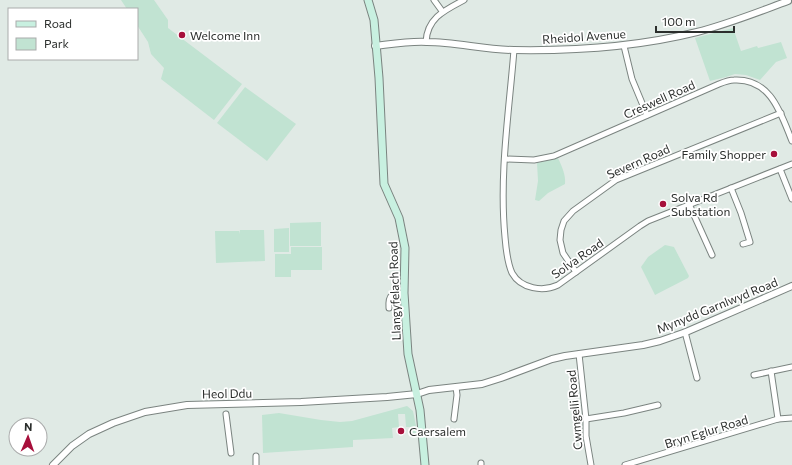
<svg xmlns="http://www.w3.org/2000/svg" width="792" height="465" viewBox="0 0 792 465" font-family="Commissioner,sans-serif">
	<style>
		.green { fill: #c1e3d2 }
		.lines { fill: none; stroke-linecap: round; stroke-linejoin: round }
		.minor-casing { stroke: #7b8480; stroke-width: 7 }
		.tertiary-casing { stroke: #7b8480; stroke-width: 8 }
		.secondary-casing { stroke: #7b8480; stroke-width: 9 }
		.minor { stroke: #fff; stroke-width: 5 }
		.tertiary { stroke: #fff; stroke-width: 6 }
		.secondary { stroke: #c8f0e0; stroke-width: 7 }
		.poi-dot { fill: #a70f3b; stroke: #fff; stroke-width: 1.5 }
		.labels { text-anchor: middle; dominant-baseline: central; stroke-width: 3.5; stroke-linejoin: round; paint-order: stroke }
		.poi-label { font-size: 12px; fill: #2b2e2c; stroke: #fff; text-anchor: start }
		.street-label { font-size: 12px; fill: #2b2e2c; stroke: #fff }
	</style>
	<rect width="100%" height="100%" fill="#e0eae5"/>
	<g class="green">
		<path d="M121 0H154L168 20V28L242 84 214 120 161 79 164 68 151 54 148 42 137 25V9H127Z"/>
		<path d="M733 28 741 51 757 46 758 48 781 42 787 58 776 62 760 80 746 75 735 74 726 77 710 81 695 38Z"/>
		<path d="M245 87 296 124 267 161 217 123Z"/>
		<path d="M558 158C562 167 566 175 565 184L548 193 539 201 535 200 538 181 537 163Z"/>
		<path d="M321 222V246H290V223Z"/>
		<path d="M289 228V252H274V229Z"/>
		<path d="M240 230H264L265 261 216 263 215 231H239V234Z"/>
		<path d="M665 245 674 247 689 276 688 278 655 295 641 267 648 257Z"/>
		<path d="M291 247H322V270H291V277H275V254H291Z"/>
		<path d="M407 406 413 411 418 436 413 437 412 427H406L405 414H398L399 427 392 428 393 438 353 440V447L263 453 262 415 279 413 321 420 340 422 352 421Z"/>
	</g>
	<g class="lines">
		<defs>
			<g id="minor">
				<path d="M434 0 442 11"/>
				<path d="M426 42C427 18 445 10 464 0"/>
				<path d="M624 46 632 79 647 115"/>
				<path d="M514 50C509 112 499 175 505 237 506 249 507 262 512 273 521 289 543 292 558 285L640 226 648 221 792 164"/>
				<path d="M505 159 534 160 554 156 719 84C724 82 729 80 734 80 771 78 781 114 792 141"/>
				<path d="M780 169 792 199"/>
				<path d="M731 188 741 213 750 242 743 244"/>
				<path d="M689 204 712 255"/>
				<path d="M576 272 563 253 560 240 561 230 564 221 573 211 616 180 781 113"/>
				<path d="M389 308C388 294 392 294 404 293"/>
				<path d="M685 332 697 378"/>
				<path d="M579 354 586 419V436L591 465"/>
				<path d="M771 371 778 419"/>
				<path d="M754 375 792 367"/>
				<path d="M226 414 231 453"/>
				<path d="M454 419 457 395 456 387"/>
				<path d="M586 419 624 413 658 405"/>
				<path d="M256 456V465"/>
				<path d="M481 463V465"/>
				<path d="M625 465 778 419 792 418"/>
			</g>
			<g id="tertiary">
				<path d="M375 46C392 44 410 41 427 42 456 42 485 50 514 50 575 51 637 47 697 32 728 24 758 12 788 1"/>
				<path d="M53 465 72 446 89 434 113 423 145 412 187 405 301 402 387 397 417 394 429 390 482 384 501 378 552 359 565 356 643 345 660 341 686 332 792 286"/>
			</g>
			<path id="secondary" d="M368 0 374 20 379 78 384 184 399 218 405 248 404 293 408 354 420 410 425 465"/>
		</defs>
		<use href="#minor" class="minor-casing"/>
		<use href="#tertiary" class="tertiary-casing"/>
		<use href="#secondary" class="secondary-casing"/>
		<use href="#minor" class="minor"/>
		<use href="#tertiary" class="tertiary"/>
		<use href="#secondary" class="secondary"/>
	</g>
	<g class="poi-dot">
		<circle cx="182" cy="35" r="4"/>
		<circle cx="774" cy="154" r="4"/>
		<circle cx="663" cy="204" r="4"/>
		<circle cx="401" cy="431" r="4"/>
	</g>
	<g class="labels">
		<g class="poi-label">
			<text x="190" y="35">Welcome Inn</text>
			<text x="766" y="154" text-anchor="end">Family Shopper</text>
			<text x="671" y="197">Solva Rd<tspan x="671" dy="14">Substation</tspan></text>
			<text x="409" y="431">Caersalem</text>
		</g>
		<g class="street-label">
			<text transform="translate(584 36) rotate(-4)">Rheidol Avenue</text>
			<text transform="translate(659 99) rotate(-24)">Creswell Road</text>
			<text transform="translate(638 161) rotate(-24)">Severn Road</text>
			<text transform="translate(577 258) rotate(-35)">Solva Road</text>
			<text transform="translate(394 291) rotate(-92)">Llangyfelach Road</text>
			<text transform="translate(717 305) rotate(-22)">Mynydd Garnlwyd Road</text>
			<text transform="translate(227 393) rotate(-1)">Heol Ddu</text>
			<text transform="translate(574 410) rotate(-95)">Cwmgelli Road</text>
			<text transform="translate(706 431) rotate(-17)">Bryn Eglur Road</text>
		</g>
	</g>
	<rect x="8" y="8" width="130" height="52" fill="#ffffff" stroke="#aaabab"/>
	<rect x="16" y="21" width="20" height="6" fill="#c8f0e0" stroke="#aaabab"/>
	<text x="44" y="28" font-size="12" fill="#2b2e2c">Road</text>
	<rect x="16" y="38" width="20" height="12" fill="#c1e3d2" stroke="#aaabab"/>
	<text x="44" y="48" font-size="12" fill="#2b2e2c">Park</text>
	<g transform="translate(28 437) rotate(2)"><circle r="19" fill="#ffffff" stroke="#aaabab"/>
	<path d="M0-3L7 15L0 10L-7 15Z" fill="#a70f3b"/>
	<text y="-6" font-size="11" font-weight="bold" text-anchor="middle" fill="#2b2e2c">N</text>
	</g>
	<path d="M656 26v6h78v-6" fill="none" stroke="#2b2e2c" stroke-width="2"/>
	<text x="662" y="26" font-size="12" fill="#2b2e2c" stroke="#ffffff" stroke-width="3" paint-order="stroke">100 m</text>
</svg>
